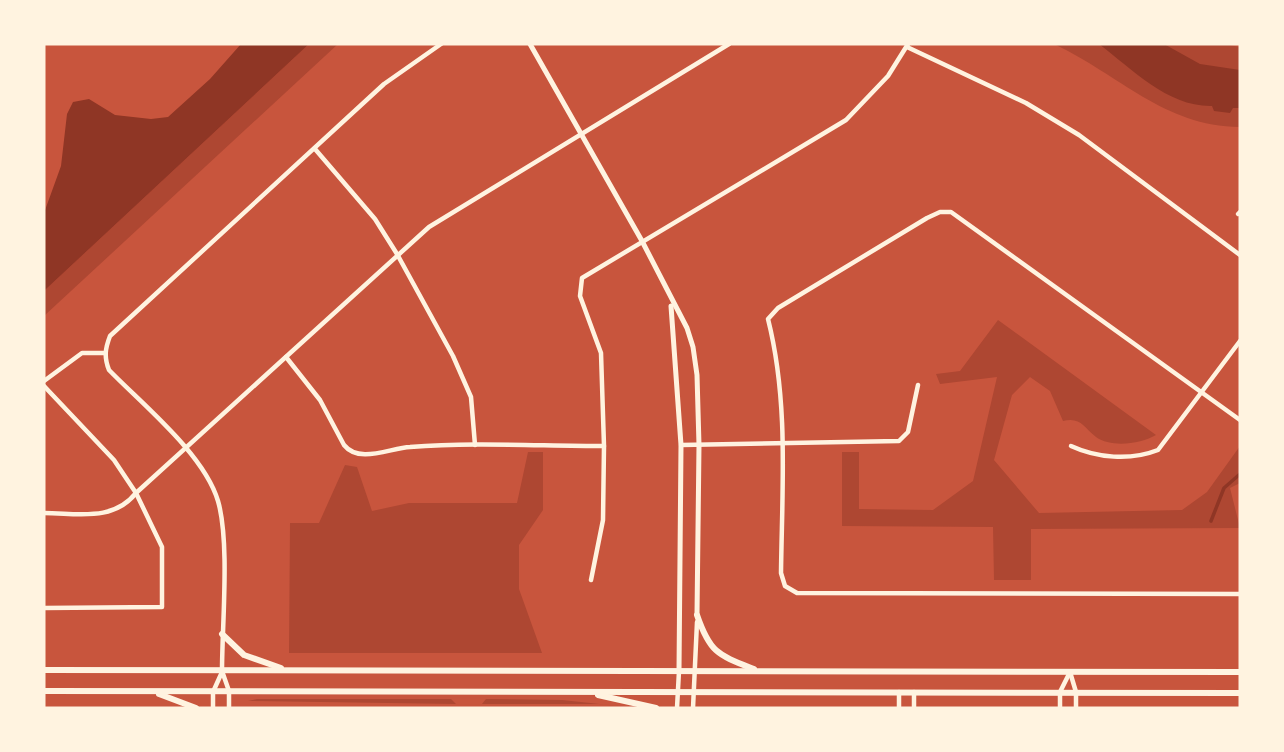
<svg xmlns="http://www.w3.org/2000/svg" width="1284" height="752" viewBox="0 0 1284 752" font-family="'PT Serif',serif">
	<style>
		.green { fill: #ae4732 }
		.water { fill: #8f3625 }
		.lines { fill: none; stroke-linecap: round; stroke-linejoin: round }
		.stream { stroke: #8f3625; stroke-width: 3.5 }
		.minor { stroke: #fff3e0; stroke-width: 4.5 }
		.tertiary { stroke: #fff3e0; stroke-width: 5 }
		.secondary { stroke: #fff3e0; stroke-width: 6 }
	</style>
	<rect width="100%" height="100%" fill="#c8553d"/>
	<g class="green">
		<path d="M309 44H338L44 316V291Z"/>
		<path d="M1054 44H1225L1240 47V127C1163 126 1120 75 1054 44Z"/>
		<path d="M998 320 1156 435C1141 444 1111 448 1096 437 1083 427 1081 417 1063 421L1050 391 1030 377 1012 395 994 460 1039 513 1182 510 1207 492 1240 446V483L1230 488 1240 528 1031 529V580H994L993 527 842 526V452H859V509L933 510 973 481 997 377 940 384 936 374 960 371Z"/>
		<path d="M528 452H543V510L519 545V589L542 653H289L290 523H319L345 465 357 467 372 511 409 503H517Z"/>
		<path d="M257 699H451L456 704 248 701Z"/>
		<path d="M486 699 562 700 637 708 599 704H482Z"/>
	</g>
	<g class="water">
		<path d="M241 44H309L44 291V213L61 166 67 114 73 102 89 99 115 115 151 119 168 117 210 79Z"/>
		<path d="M1099 44H1164L1200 64 1240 70V108H1233L1230 113 1214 111 1212 106C1168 107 1132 69 1099 44Z"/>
	</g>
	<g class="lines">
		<path class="stream" d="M1211 521 1224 488 1240 474"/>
		<g class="minor">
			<path d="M907 47 1026 103 1079 135 1240 255"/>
			<path d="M315 149 375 219 397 254 453 356 471 397 475 445"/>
			<path d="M1238 214 1240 212"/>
			<path d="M286 357 320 400 344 445C359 464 390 448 410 447 474 442 539 446 604 446L601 353 580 296 582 278 846 120 888 76 908 44"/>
			<path d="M44 381 82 353H105"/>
			<path d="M44 386 114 460 136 493C113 522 78 513 44 513"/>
			<path d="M1240 420 951 212H940L927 218 778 308 768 319C789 402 782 488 781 573L785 586 797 593 1240 594"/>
			<path d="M681 445 899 441 908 432 918 385"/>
			<path d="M1071 446C1097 458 1130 461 1158 450L1240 341"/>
			<path d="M591 580 603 520 604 446"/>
			<path d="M44 608 162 607V547L136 493 429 227 729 44"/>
			<path d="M1070 672 1076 692V708"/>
			<path d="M914 692V708"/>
			<path d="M213 708V692L222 672"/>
			<path d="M229 708V691L222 671C222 625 230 542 218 501 204 454 143 405 109 370 104 357 105 349 110 336L384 84 441 44"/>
			<path d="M677 708 679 671"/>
			<path d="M693 708 697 622"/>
			<path d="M899 708V692"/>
			<path d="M1060 708V692L1070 672"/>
		</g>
		<g class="tertiary">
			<path d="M530 44 642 241 687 328 693 347 697 375 699 445 697 615"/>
			<path d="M671 306 681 445 679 671"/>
		</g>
		<g class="secondary">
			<path d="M697 615C710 653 718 655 754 669"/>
			<path d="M222 634 244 655 281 668"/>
			<path d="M44 670 1240 672"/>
			<path d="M44 691 1240 693"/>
			<path d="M159 694 196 708"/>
			<path d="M598 695 656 708"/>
		</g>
	</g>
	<rect width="1284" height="752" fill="none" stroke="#fff3e0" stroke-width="91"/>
</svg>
